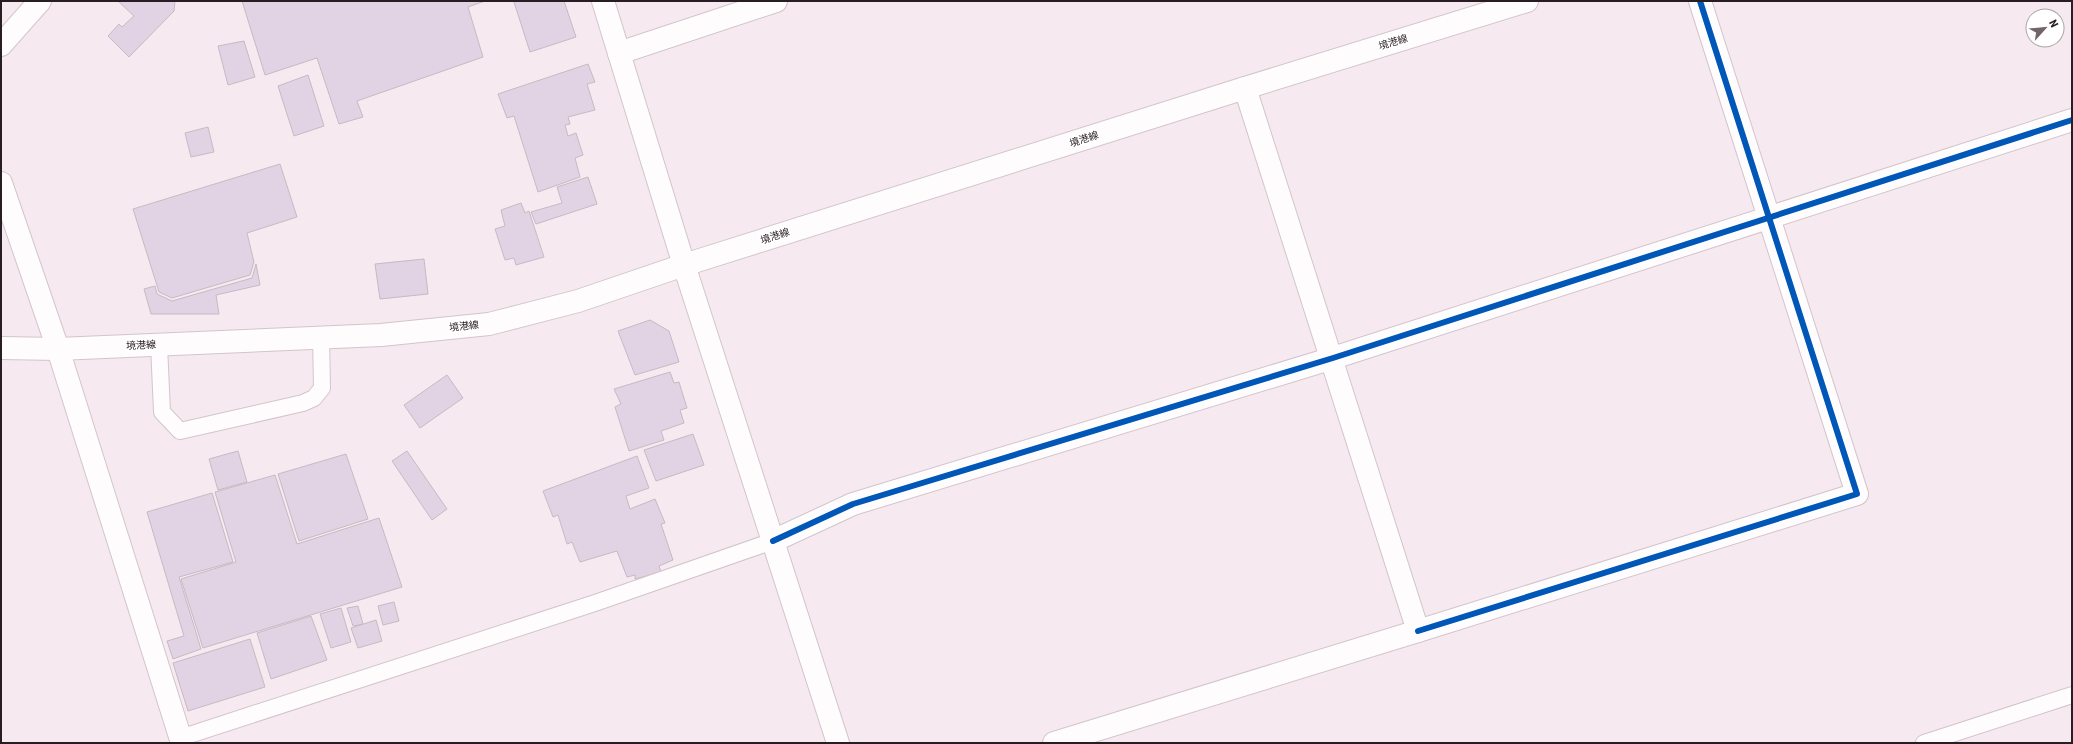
<svg xmlns="http://www.w3.org/2000/svg" width="2073" height="744" viewBox="0 0 2073 744" font-family="'Roboto Condensed','Noto Sans JP',sans-serif">
	<style>
		.building { fill: #e1d3e3; stroke: #c4bbc3 }
		.lines { fill: none; stroke-linecap: round; stroke-linejoin: round }
		.service-casing { stroke: #d1c5cb; stroke-width: 18 }
		.minor-casing { stroke: #d1c5cb; stroke-width: 24 }
		.tertiary-casing { stroke: #d1c5cb; stroke-width: 24 }
		.secondary-casing { stroke: #d1c5cb; stroke-width: 24 }
		.service { stroke: #fefcfd; stroke-width: 16 }
		.minor { stroke: #fefcfd; stroke-width: 22 }
		.tertiary { stroke: #fefcfd; stroke-width: 22 }
		.secondary { stroke: #fefcfd; stroke-width: 22 }
		.cycleway-casing { stroke: #fff; stroke-width: 8 }
		.cycleway { stroke: #0057b8; stroke-width: 6 }
		.labels { text-anchor: middle; dominant-baseline: central; stroke-width: 4; stroke-linejoin: round; paint-order: stroke }
		.street-label { font-size: 10px; fill: #291d24; stroke: #fff }
	</style>
	<rect width="100%" height="100%" fill="#f7e9f0"/>
	<g class="building">
		<path d="M118 1H175L174 11 129 57 108 36 119 24 122 27 134 16Z"/>
		<path d="M242 1H485L468 7 483 57 357 101 363 117 339 124 317 58 265 75Z"/>
		<path d="M517 1H564L576 37 530 52 514 2Z"/>
		<path d="M244 41 255 77 228 85 218 46Z"/>
		<path d="M588 64 595 82 587 84 595 110 568 117 570 124 565 125 568 136 576 133 583 155 575 158 580 177 538 192 514 116 507 118 498 94Z"/>
		<path d="M308 75 324 126 294 136 278 86Z"/>
		<path d="M208 127 214 152 191 157 185 133Z"/>
		<path d="M280 164 297 217 247 233 254 262 250 275 172 298 159 292 133 209Z"/>
		<path d="M588 177 597 204 536 224 531 212 562 203 557 187Z"/>
		<path d="M521 203 525 213 529 211 544 257 516 265 514 258 505 260 495 229 505 226 501 210Z"/>
		<path d="M424 259 428 294 380 299 375 264Z"/>
		<path d="M256 264 260 285 216 295 219 314H151L144 289 155 286 157 294 172 301 252 278Z"/>
		<path d="M650 320 669 331 679 362 635 375 618 331Z"/>
		<path d="M670 372 674 383 679 382 687 408 680 410 684 423 661 431 664 440 629 451 615 407 621 404 614 389Z"/>
		<path d="M447 375 463 398 420 428 404 405Z"/>
		<path d="M693 434 704 465 656 481 644 450Z"/>
		<path d="M238 451 247 482 218 490 209 459Z"/>
		<path d="M407 451 447 509 432 520 392 461Z"/>
		<path d="M346 454 368 519 299 541 278 474Z"/>
		<path d="M637 456 649 488 626 496 630 509 655 499 665 523 661 524 673 560 659 566 661 572 635 579V575L627 577 617 551 580 562 572 542 567 544 558 515 553 517 543 491Z"/>
		<path d="M275 475 297 544 379 518 402 587 203 648 181 579 236 562 215 492Z"/>
		<path d="M212 493 233 562 179 577 201 649 173 659 167 641 184 636 147 512Z"/>
		<path d="M394 602 399 621 383 625 378 606Z"/>
		<path d="M358 606 363 624 353 626 347 608Z"/>
		<path d="M341 608 351 642 331 648 320 614Z"/>
		<path d="M311 616 327 660 271 679 257 633Z"/>
		<path d="M376 620 382 641 358 648 351 628Z"/>
		<path d="M250 639 265 687 188 711 173 663Z"/>
	</g>
	<g class="lines">
		<defs>
			<g id="service">
				<path d="M159 345 162 412 180 431 303 403 314 398 322 388 321 337"/>
				<path d="M180 738 595 603 773 541"/>
				<path d="M1924 743 2072 695"/>
			</g>
			<g id="minor">
				<path d="M1 45 40 1"/>
				<path d="M619 53 776 1"/>
				<path d="M1 183 58 349 182 743"/>
				<path d="M773 541 853 504 1333 358 2072 120"/>
				<path d="M1418 631 1857 494 1700 1"/>
				<path d="M1054 743 1418 631 1245 88"/>
			</g>
			<path id="tertiary" d="M603 1 684 265 838 743"/>
			<path id="secondary" d="M1 348 58 349 381 335 489 324 578 301 684 265 1245 88 1527 1"/>
		</defs>
		<use href="#service" class="service-casing"/>
		<use href="#minor" class="minor-casing"/>
		<use href="#tertiary" class="tertiary-casing"/>
		<use href="#secondary" class="secondary-casing"/>
		<use href="#service" class="service"/>
		<use href="#minor" class="minor"/>
		<use href="#tertiary" class="tertiary"/>
		<use href="#secondary" class="secondary"/>
		<defs>
			<g id="cycleway">
				<path d="M773 541 853 504 1333 358 2072 120"/>
				<path d="M1418 631 1857 494 1700 1"/>
			</g>
		</defs>
		<use href="#cycleway" class="cycleway-casing"/>
		<use href="#cycleway" class="cycleway"/>
	</g>
	<g class="labels">
		<g class="street-label">
			<text transform="translate(1393 42) rotate(-17)">境港線</text>
			<text transform="translate(1084 139) rotate(-18)">境港線</text>
			<text transform="translate(775 236) rotate(-18)">境港線</text>
			<text transform="translate(464 326) rotate(-6)">境港線</text>
			<text transform="translate(141 345) rotate(-3)">境港線</text>
		</g>
	</g>
	<rect width="2073" height="744" fill="none" stroke="#291d24" stroke-width="4"/>
	<g transform="translate(2045 28) rotate(63)"><circle r="19" fill="#ffffff" stroke="#a9a5a7"/>
	<path d="M0-3L7 15L0 10L-7 15Z" fill="#71646b"/>
	<text y="-6" font-size="11" font-weight="bold" text-anchor="middle" fill="#291d24">N</text>
	</g>
</svg>
